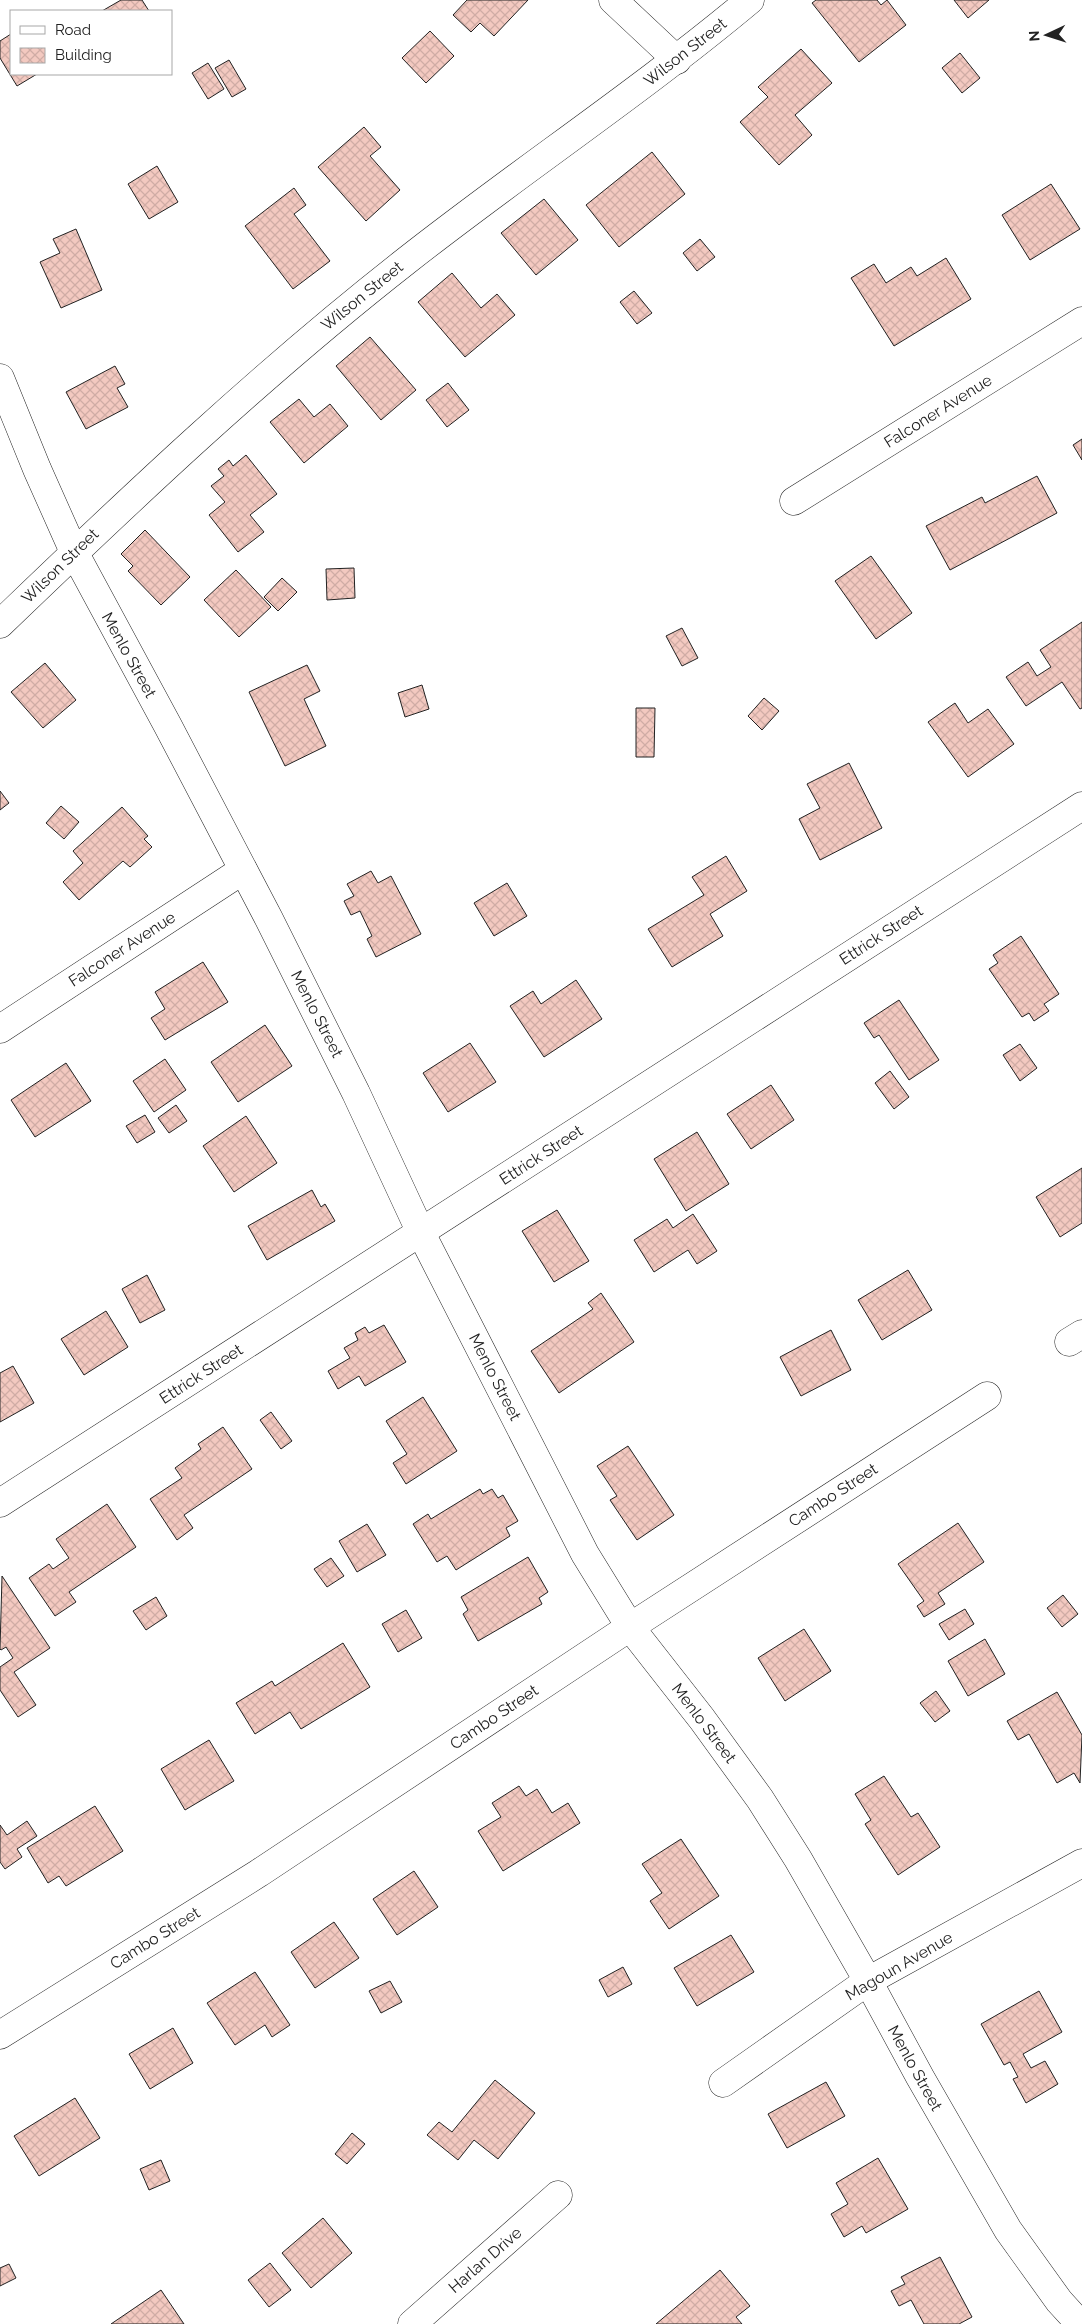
<svg xmlns="http://www.w3.org/2000/svg" width="1082" height="2324" viewBox="0 0 1082 2324" font-family="Raleway,sans-serif">
	<style>
		.building { fill: url(#building-cross-hatch); stroke: #222 }
		.lines { fill: none; stroke-linecap: round; stroke-linejoin: round }
		.street-casing { stroke: #222; stroke-width: 29 }
		.street { stroke: #fff; stroke-width: 28 }
		.labels { text-anchor: middle; dominant-baseline: central; stroke-width: 4; stroke-linejoin: round; paint-order: stroke }
		.street-label { font-size: 16px; fill: #222; stroke: #fff }
	</style>
	<defs>
		<pattern id="building-cross-hatch" width="8" height="8" patternUnits="userSpaceOnUse" patternTransform="scale(1.25)"><rect width="8" height="8" fill="#f3c9c0"/><path d="M0 0l8 8M0 8l8-8" fill="none" stroke="#d0aca5"/></pattern>
	</defs>
	<rect width="100%" height="100%" fill="#fff"/>
	<g class="building">
		<path d="M121 0H142L149 11H102Z"/>
		<path d="M467 0H528L494 36 480 23 471 32 453 15Z"/>
		<path d="M816 0H877L881 5 887 0 906 25 859 62 812 3Z"/>
		<path d="M954 0H989L968 18Z"/>
		<path d="M430 31 454 56 426 83 402 58Z"/>
		<path d="M11 34V74H37L17 86 0 58V41Z"/>
		<path d="M801 49 832 83 795 115 812 135 779 165 740 122 768 97 758 87Z"/>
		<path d="M960 53 980 78 962 93 942 68Z"/>
		<path d="M229 60 246 89 232 97 215 68Z"/>
		<path d="M208 63 224 89 208 99 192 73Z"/>
		<path d="M364 127 381 147 370 156 400 190 366 221 318 167Z"/>
		<path d="M652 152 685 194 619 247 586 205Z"/>
		<path d="M157 166 178 202 149 219 128 184Z"/>
		<path d="M1051 184 1080 229 1030 260 1002 215Z"/>
		<path d="M294 188 306 205 294 214 330 261 293 289 245 226Z"/>
		<path d="M544 199 578 240 536 275 501 233Z"/>
		<path d="M76 229 102 290 61 308 40 262 60 253 53 239Z"/>
		<path d="M700 239 715 257 697 271 683 253Z"/>
		<path d="M946 258 971 299 894 346 851 278 874 264 886 283 911 267 917 276Z"/>
		<path d="M452 273 481 308 497 294 515 315 465 357 418 302Z"/>
		<path d="M634 291 652 313 637 324 620 302Z"/>
		<path d="M370 337 416 390 381 420 336 366Z"/>
		<path d="M115 366 125 384 117 388 128 407 86 429 66 392Z"/>
		<path d="M448 383 469 410 447 427 426 400Z"/>
		<path d="M299 399 314 417 330 404 348 426 304 463 270 422Z"/>
		<path d="M1082 439V460L1073 445Z"/>
		<path d="M246 455 277 494 250 515 264 532 238 552 209 515 225 502 211 486 224 476 218 469 229 460 233 466Z"/>
		<path d="M1037 476 1057 513 950 570 926 526 982 497 985 503Z"/>
		<path d="M145 530 190 577 161 605 128 571 133 566 121 554Z"/>
		<path d="M871 556 912 613 876 639 835 581Z"/>
		<path d="M354 568 355 598 327 600 326 569Z"/>
		<path d="M236 570 271 607 239 637 204 600Z"/>
		<path d="M282 578 297 592 278 611 264 597Z"/>
		<path d="M1082 622V708L1080 709 1062 682 1026 706 1006 677 1028 662 1037 676 1051 667 1040 650Z"/>
		<path d="M682 628 698 658 682 666 666 636Z"/>
		<path d="M45 663 76 700 43 728 11 692Z"/>
		<path d="M307 665 320 691 304 699 326 746 285 766 249 692Z"/>
		<path d="M422 685 429 709 405 717 398 693Z"/>
		<path d="M764 698 779 711 762 730 748 716Z"/>
		<path d="M955 703 968 723 988 709 1014 744 968 777 928 722Z"/>
		<path d="M636 708H655L654 757H636Z"/>
		<path d="M849 763 882 828 820 860 799 819 820 808 807 784Z"/>
		<path d="M0 791 9 803 0 810Z"/>
		<path d="M61 806 79 822 64 839 46 823Z"/>
		<path d="M122 807 148 836 144 839 152 847 130 867 123 861 79 900 63 882 83 863 73 851Z"/>
		<path d="M726 856 747 891 710 914 723 936 672 967 648 929 704 895 692 877Z"/>
		<path d="M371 871 378 883 391 876 421 934 376 957 367 939 372 936 360 911 351 915 344 901 354 896 347 884Z"/>
		<path d="M507 883 527 916 494 936 474 903Z"/>
		<path d="M1021 936 1059 994 1044 1004 1049 1011 1034 1021 1029 1013 1022 1017 989 969 998 963 993 955Z"/>
		<path d="M203 962 228 1002 165 1040 151 1018 165 1009 155 992Z"/>
		<path d="M576 980 602 1019 544 1057 510 1006 533 991 541 1004Z"/>
		<path d="M899 1000 939 1060 909 1080 879 1035 874 1038 864 1023Z"/>
		<path d="M265 1025 292 1066 238 1102 211 1062Z"/>
		<path d="M470 1043 496 1082 448 1112 423 1073Z"/>
		<path d="M1020 1044 1037 1068 1020 1081 1003 1055Z"/>
		<path d="M165 1059 186 1090 154 1112 133 1081Z"/>
		<path d="M66 1063 91 1101 35 1137 11 1100Z"/>
		<path d="M890 1071 909 1097 894 1109 875 1083Z"/>
		<path d="M771 1085 794 1120 751 1149 727 1114Z"/>
		<path d="M176 1105 187 1121 169 1133 158 1118Z"/>
		<path d="M145 1115 155 1132 137 1143 126 1126Z"/>
		<path d="M246 1116 277 1163 234 1192 203 1146Z"/>
		<path d="M697 1132 729 1184 686 1211 654 1159Z"/>
		<path d="M1082 1168V1223L1060 1237 1036 1197Z"/>
		<path d="M312 1190 321 1207 325 1204 335 1221 267 1260 248 1226Z"/>
		<path d="M557 1210 589 1261 554 1282 522 1231Z"/>
		<path d="M693 1214 717 1251 697 1264 688 1250 654 1272 634 1240 667 1219 673 1228Z"/>
		<path d="M908 1270 932 1310 882 1340 858 1300Z"/>
		<path d="M147 1275 165 1310 140 1323 122 1289Z"/>
		<path d="M601 1293 634 1342 559 1393 531 1351 593 1309 588 1303Z"/>
		<path d="M106 1311 128 1347 84 1375 61 1339Z"/>
		<path d="M384 1325 406 1362 365 1386 359 1376 338 1389 328 1371 350 1358 344 1348 358 1340 355 1333 365 1327 369 1333Z"/>
		<path d="M831 1330 851 1370 801 1396 780 1357Z"/>
		<path d="M13 1366 34 1403 0 1422V1373Z"/>
		<path d="M423 1397 457 1451 406 1484 393 1463 407 1454 386 1421Z"/>
		<path d="M271 1412 292 1441 281 1449 260 1420Z"/>
		<path d="M223 1427 252 1469 184 1515 193 1528 177 1540 150 1499 182 1478 175 1468 201 1449 198 1444Z"/>
		<path d="M628 1446 674 1515 637 1540 610 1500 617 1496 597 1466Z"/>
		<path d="M480 1489 483 1494 492 1489 498 1498 503 1495 518 1521 506 1528 510 1536 456 1570 447 1556 437 1562 413 1524 428 1514 431 1519Z"/>
		<path d="M107 1504 136 1547 69 1592 76 1602 55 1616 29 1578 49 1564 53 1569 69 1558 56 1539Z"/>
		<path d="M958 1523 984 1562 938 1593 945 1604 924 1617 917 1606 924 1601 898 1564Z"/>
		<path d="M367 1524 386 1555 357 1572 339 1541Z"/>
		<path d="M528 1557 548 1592 539 1598 542 1604 478 1641 463 1614 468 1610 461 1597Z"/>
		<path d="M331 1558 344 1576 327 1587 314 1569Z"/>
		<path d="M2 1576 50 1648 14 1672 36 1705 18 1717 0 1690V1667L13 1658 6 1647 1 1650 0 1649Z"/>
		<path d="M1063 1595 1078 1614 1062 1627 1047 1608Z"/>
		<path d="M156 1597 167 1616 146 1630 133 1611Z"/>
		<path d="M965 1609 974 1624 949 1640 939 1624Z"/>
		<path d="M406 1610 422 1638 398 1652 382 1624Z"/>
		<path d="M804 1629 831 1671 785 1701 758 1658Z"/>
		<path d="M985 1639 1005 1674 968 1696 948 1661Z"/>
		<path d="M343 1643 370 1687 301 1729 290 1712 255 1734 236 1703 272 1681 275 1686Z"/>
		<path d="M936 1691 950 1711 935 1722 920 1703Z"/>
		<path d="M1057 1692 1082 1735 1080 1783 1074 1773 1057 1783 1029 1734 1018 1740 1007 1721Z"/>
		<path d="M209 1740 234 1781 185 1810 161 1769Z"/>
		<path d="M884 1776 911 1817 918 1813 940 1847 898 1875 865 1824 871 1820 855 1794Z"/>
		<path d="M519 1786 526 1796 537 1789 552 1813 568 1803 580 1823 503 1871 478 1831 501 1817 492 1803Z"/>
		<path d="M95 1806 123 1851 66 1886 59 1876 48 1883 27 1848Z"/>
		<path d="M27 1821 37 1836 17 1849 22 1857 5 1869 0 1862V1825L7 1835Z"/>
		<path d="M681 1839 719 1896 669 1929 650 1901 662 1893 642 1864Z"/>
		<path d="M414 1871 438 1907 397 1935 373 1899Z"/>
		<path d="M334 1922 359 1958 315 1988 291 1952Z"/>
		<path d="M731 1935 754 1972 697 2006 674 1968Z"/>
		<path d="M623 1967 632 1984 608 1997 599 1980Z"/>
		<path d="M255 1972 290 2025 272 2037 265 2025 235 2045 207 2003Z"/>
		<path d="M390 1981 402 2002 381 2013 369 1991Z"/>
		<path d="M1039 1991 1062 2032 1023 2054 1031 2068 1045 2061 1058 2084 1026 2103 1013 2079 1018 2077 1010 2062 1004 2065 981 2024Z"/>
		<path d="M173 2028 193 2063 150 2089 129 2054Z"/>
		<path d="M495 2080 535 2113 498 2159 474 2140 458 2160 427 2135 439 2122 452 2132Z"/>
		<path d="M826 2082 845 2116 787 2148 768 2114Z"/>
		<path d="M75 2098 100 2138 39 2176 14 2136Z"/>
		<path d="M352 2133 365 2144 347 2164 335 2154Z"/>
		<path d="M878 2158 908 2209 866 2233 862 2226 844 2237 831 2214 848 2204 836 2183Z"/>
		<path d="M161 2160 170 2181 149 2190 140 2169Z"/>
		<path d="M323 2218 352 2253 311 2288 282 2253Z"/>
		<path d="M940 2257 972 2317 959 2324H924L911 2300 899 2306 891 2291 905 2284 901 2277Z"/>
		<path d="M270 2263 291 2290 269 2307 248 2280Z"/>
		<path d="M9 2264 16 2278 0 2286V2268Z"/>
		<path d="M720 2270 750 2306 736 2317 742 2324H656Z"/>
		<path d="M161 2290 184 2324H111Z"/>
	</g>
	<g class="lines">
		<defs>
			<g id="street">
				<path d="M613 0 677 60"/>
				<path d="M0 378 37 469 74 552 168 726 269 919 356 1093 421 1233 585 1554 630 1627 702 1719 760 1799 798 1859 868 1981 920 2077 1008 2230 1059 2301 1080 2324"/>
				<path d="M794 501 1082 321"/>
				<path d="M0 624C131 498 263 373 406 261 519 172 640 92 750 0"/>
				<path d="M0 1029 243 870"/>
				<path d="M1069 1342 1082 1334"/>
				<path d="M0 1503 1082 806"/>
				<path d="M0 2035 259 1873 630 1627 987 1396"/>
				<path d="M723 2083 868 1981 1082 1863"/>
				<path d="M412 2324 558 2195"/>
			</g>
		</defs>
		<use href="#street" class="street-casing"/>
		<use href="#street" class="street"/>
	</g>
	<g class="labels">
		<g class="street-label">
			<text transform="translate(685 52) rotate(-38)">Wilson Street</text>
			<text transform="translate(362 296) rotate(-39)">Wilson Street</text>
			<text transform="translate(938 411) rotate(-32)">Falconer Avenue</text>
			<text transform="translate(60 566) rotate(-44)">Wilson Street</text>
			<text transform="translate(129 655) rotate(61)">Menlo Street</text>
			<text transform="translate(881 935) rotate(-33)">Ettrick Street</text>
			<text transform="translate(122 949) rotate(-33)">Falconer Avenue</text>
			<text transform="translate(317 1014) rotate(63)">Menlo Street</text>
			<text transform="translate(541 1155) rotate(-33)">Ettrick Street</text>
			<text transform="translate(201 1374) rotate(-33)">Ettrick Street</text>
			<text transform="translate(495 1377) rotate(63)">Menlo Street</text>
			<text transform="translate(833 1495) rotate(-33)">Cambo Street</text>
			<text transform="translate(494 1717) rotate(-34)">Cambo Street</text>
			<text transform="translate(704 1723) rotate(53)">Menlo Street</text>
			<text transform="translate(155 1938) rotate(-32)">Cambo Street</text>
			<text transform="translate(899 1966) rotate(-30)">Magoun Avenue</text>
			<text transform="translate(915 2068) rotate(61)">Menlo Street</text>
			<text transform="translate(485 2260) rotate(-41)">Harlan Drive</text>
		</g>
	</g>
	<rect x="10" y="10" width="162" height="65" fill="#ffffff" stroke="#a7a7a7"/>
	<rect x="20" y="26" width="25" height="8" fill="#ffffff" stroke="#a7a7a7"/>
	<text x="55" y="35" font-size="15" fill="#222222">Road</text>
	<rect x="20" y="48" width="25" height="15" fill="url(#building-cross-hatch)" stroke="#a7a7a7"/>
	<text x="55" y="60" font-size="15" fill="#222222">Building</text>
	<g transform="translate(1047 35) rotate(266)" stroke="#ffffff" stroke-width="4" paint-order="stroke">
	<path d="M0-4L9 19L0 12L-9 19Z" fill="#222222"/>
	<text y="-8" font-size="14" font-weight="bold" text-anchor="middle" fill="#222222">N</text>
	</g>
</svg>
